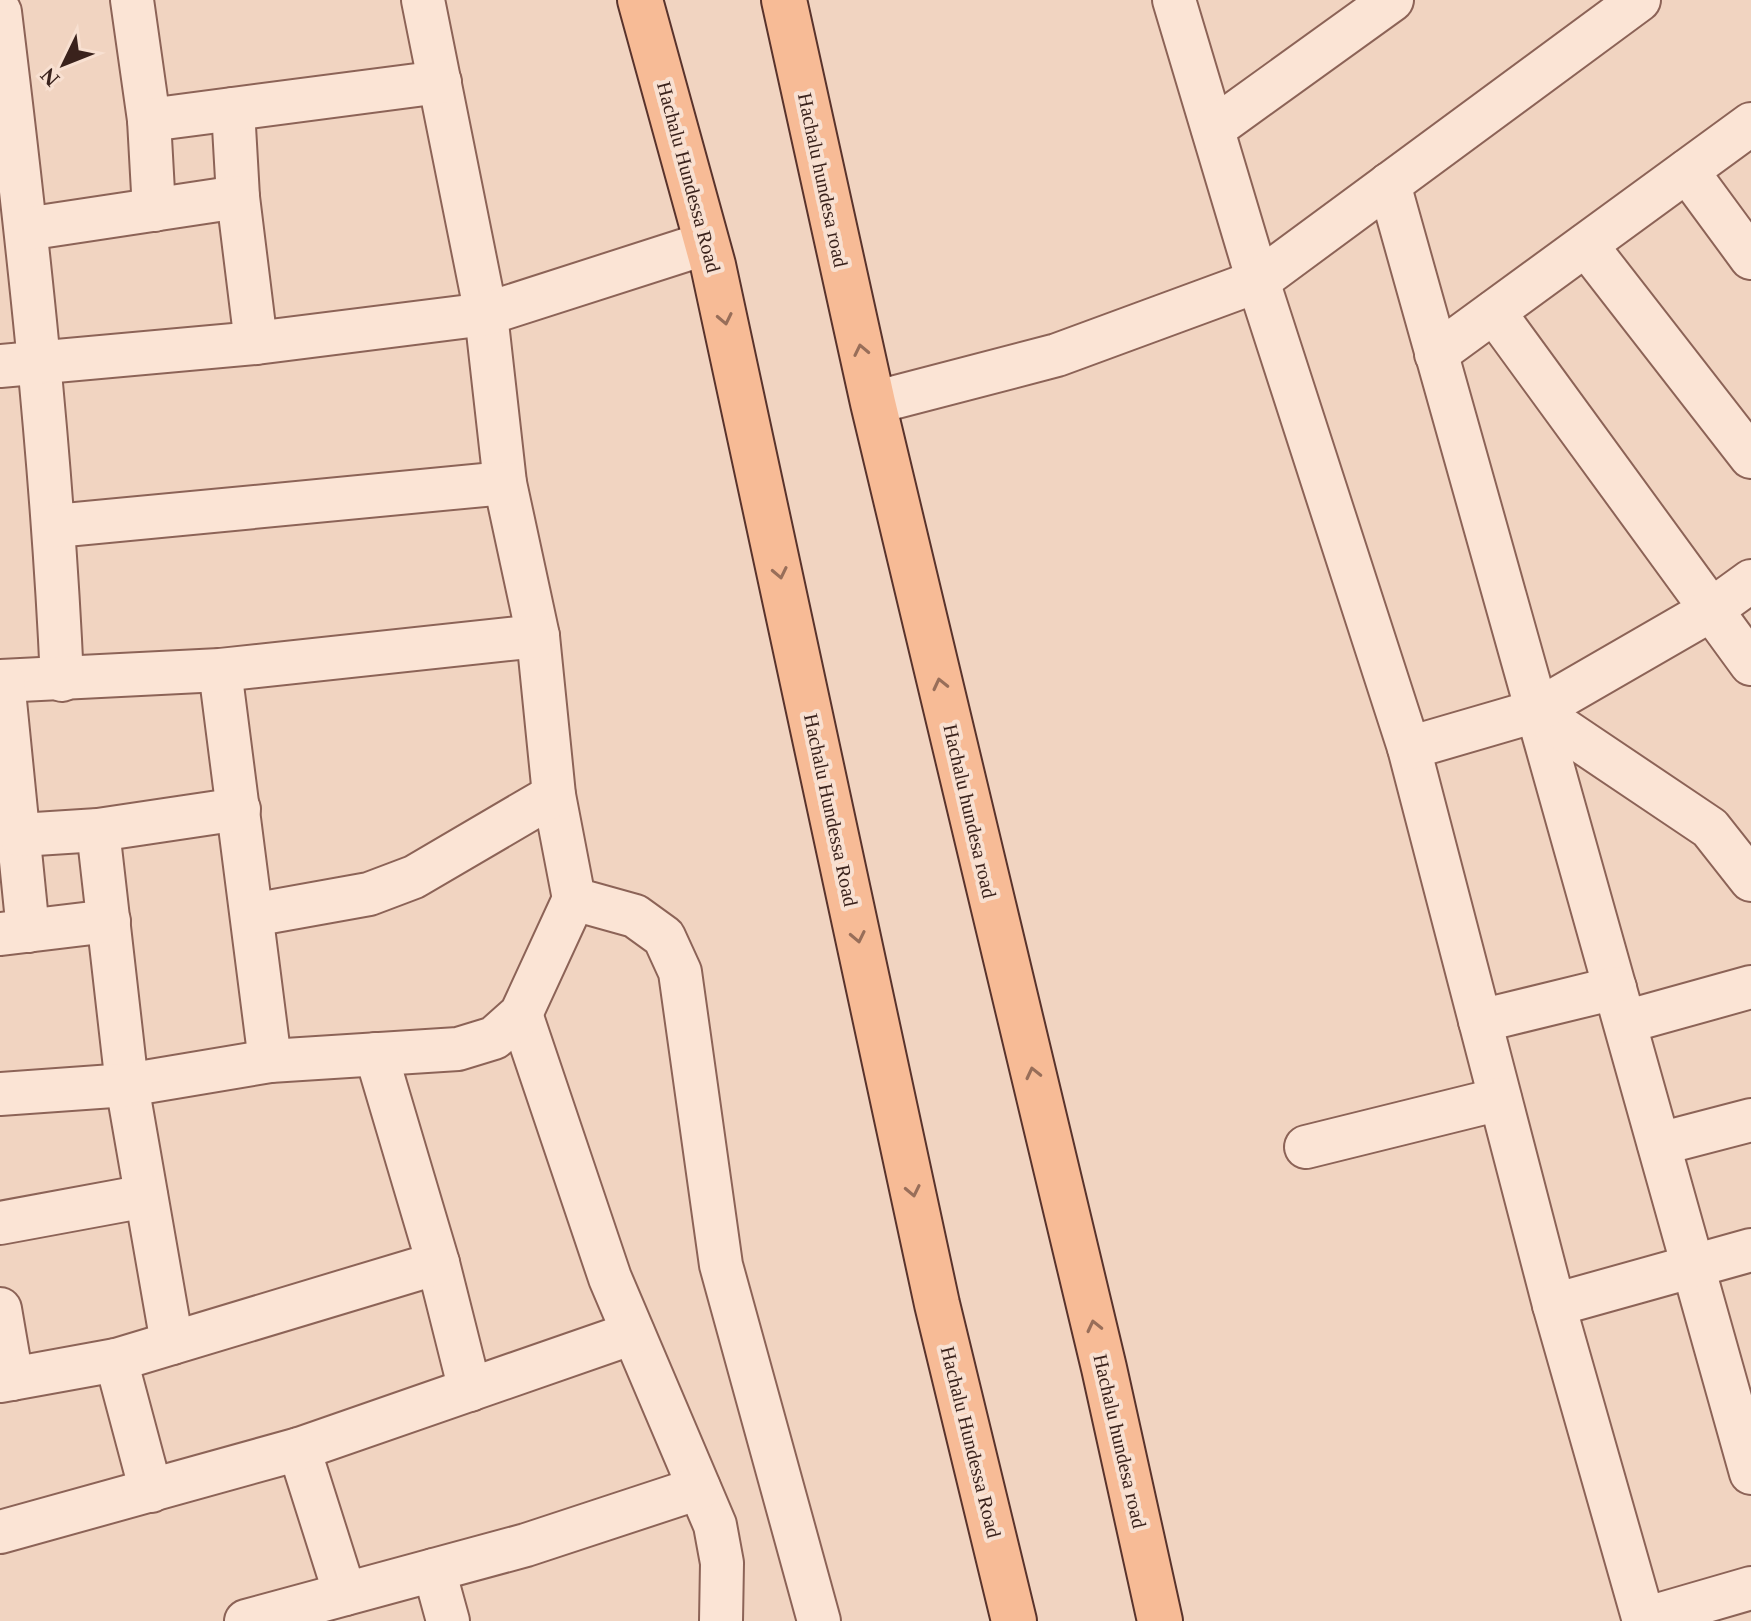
<svg xmlns="http://www.w3.org/2000/svg" width="1751" height="1621" viewBox="0 0 1751 1621" font-family="'Times New Roman',serif">
	<style>
		.lines { fill: none; stroke-linecap: round; stroke-linejoin: round }
		.minor-casing { stroke: #8c6357; stroke-width: 46 }
		.major-casing { stroke: #59332c; stroke-width: 48 }
		.minor { stroke: #fbe4d5; stroke-width: 42 }
		.major { stroke: #f7bb96; stroke-width: 44 }
		.oneway { stroke: #986e59 }
		.labels { text-anchor: middle; dominant-baseline: central; stroke-width: 8; stroke-linejoin: round; paint-order: stroke }
		.street-label { font-size: 20px; fill: #3a221c; stroke: #f8e0d1 }
	</style>
	<rect width="100%" height="100%" fill="#f1d4c1"/>
	<g class="lines">
		<defs>
			<g id="minor">
				<path d="M132 0 149 120 154 210"/>
				<path d="M423 0 486 314 505 483 538 636 554 795 574 899 635 916 664 937 680 972 721 1265 819 1621"/>
				<path d="M1174 0 1258 281 1409 748 1554 1305 1644 1621"/>
				<path d="M0 12C27 234 52 457 62 680"/>
				<path d="M233 109 238 197 256 343"/>
				<path d="M149 120 440 82"/>
				<path d="M1213 129 1392 0"/>
				<path d="M1687 171 1751 258"/>
				<path d="M1389 184 1751 1473"/>
				<path d="M26 229 238 197"/>
				<path d="M1586 245 1751 457"/>
				<path d="M1494 312 1751 664"/>
				<path d="M1436 354 1751 124"/>
				<path d="M0 366 256 343 486 314 707 243"/>
				<path d="M873 403 1057 355 1258 281 1639 0"/>
				<path d="M55 526 505 483"/>
				<path d="M220 670 270 1061"/>
				<path d="M0 681 220 670 538 636"/>
				<path d="M3 681 28 931"/>
				<path d="M1536 711 1710 828 1751 880"/>
				<path d="M1409 748 1536 711 1711 610 1751 581"/>
				<path d="M98 830 127 1085 172 1343"/>
				<path d="M20 835 98 830 239 809"/>
				<path d="M252 915 369 894 414 877 554 795"/>
				<path d="M1 934 109 921"/>
				<path d="M521 1014 610 1278 715 1525 722 1563 721 1621"/>
				<path d="M1480 1021 1615 988"/>
				<path d="M1625 1022 1751 987"/>
				<path d="M0 1094 127 1085 270 1061 458 1049 494 1038 521 1014 574 899"/>
				<path d="M1659 1144 1751 1120"/>
				<path d="M1306 1147 1500 1099"/>
				<path d="M0 1223 146 1196"/>
				<path d="M438 1263 470 1390"/>
				<path d="M1554 1305 1751 1250"/>
				<path d="M0 1309 12 1379"/>
				<path d="M116 1360 151 1491"/>
				<path d="M0 1381 116 1360 438 1263 376 1054"/>
				<path d="M299 1449 345 1594"/>
				<path d="M0 1532 299 1449 633 1333"/>
				<path d="M434 1570 448 1621"/>
				<path d="M1644 1619 1751 1588"/>
				<path d="M246 1621 526 1545 699 1488"/>
			</g>
			<g id="major">
				<path d="M640 0 713 265 937 1304 1014 1621"/>
				<path d="M784 0 873 403 1104 1368 1160 1621"/>
			</g>
		</defs>
		<use href="#minor" class="minor-casing"/>
		<use href="#major" class="major-casing"/>
		<use href="#minor" class="minor"/>
		<use href="#major" class="major"/>
	</g>
	<defs><path id="oneway-chevron" d="M-2-3.5L2.5 0L-2 3.5" fill="none" stroke-width="1.6" stroke-linecap="round" stroke-linejoin="round" transform="scale(2)"/></defs>
	<g class="oneway">
		<use href="#oneway-chevron" transform="translate(725 319) rotate(78)"/>
		<use href="#oneway-chevron" transform="translate(861 350) rotate(-102)"/>
		<use href="#oneway-chevron" transform="translate(780 573) rotate(78)"/>
		<use href="#oneway-chevron" transform="translate(940 684) rotate(-103)"/>
		<use href="#oneway-chevron" transform="translate(858 937) rotate(78)"/>
		<use href="#oneway-chevron" transform="translate(1033 1073) rotate(-103)"/>
		<use href="#oneway-chevron" transform="translate(913 1191) rotate(78)"/>
		<use href="#oneway-chevron" transform="translate(1094 1326) rotate(-103)"/>
	</g>
	<g class="labels">
		<g class="street-label">
			<text transform="translate(689 177) rotate(75)">Hachalu Hundessa Road</text>
			<text transform="translate(823 180) rotate(78)">Hachalu hundesa road</text>
			<text transform="translate(831 810) rotate(78)">Hachalu Hundessa Road</text>
			<text transform="translate(970 811) rotate(77)">Hachalu hundesa road</text>
			<text transform="translate(1120 1441) rotate(77)">Hachalu hundesa road</text>
			<text transform="translate(971 1442) rotate(76)">Hachalu Hundessa Road</text>
		</g>
	</g>
	<g transform="translate(64 64) rotate(227)" stroke="#f8e0d1" stroke-width="6" paint-order="stroke">
	<path d="M0-6L14 30L0 20L-14 30Z" fill="#3a221c"/>
	<text y="-12" font-size="22" font-weight="bold" text-anchor="middle" fill="#3a221c">N</text>
	</g>
</svg>
